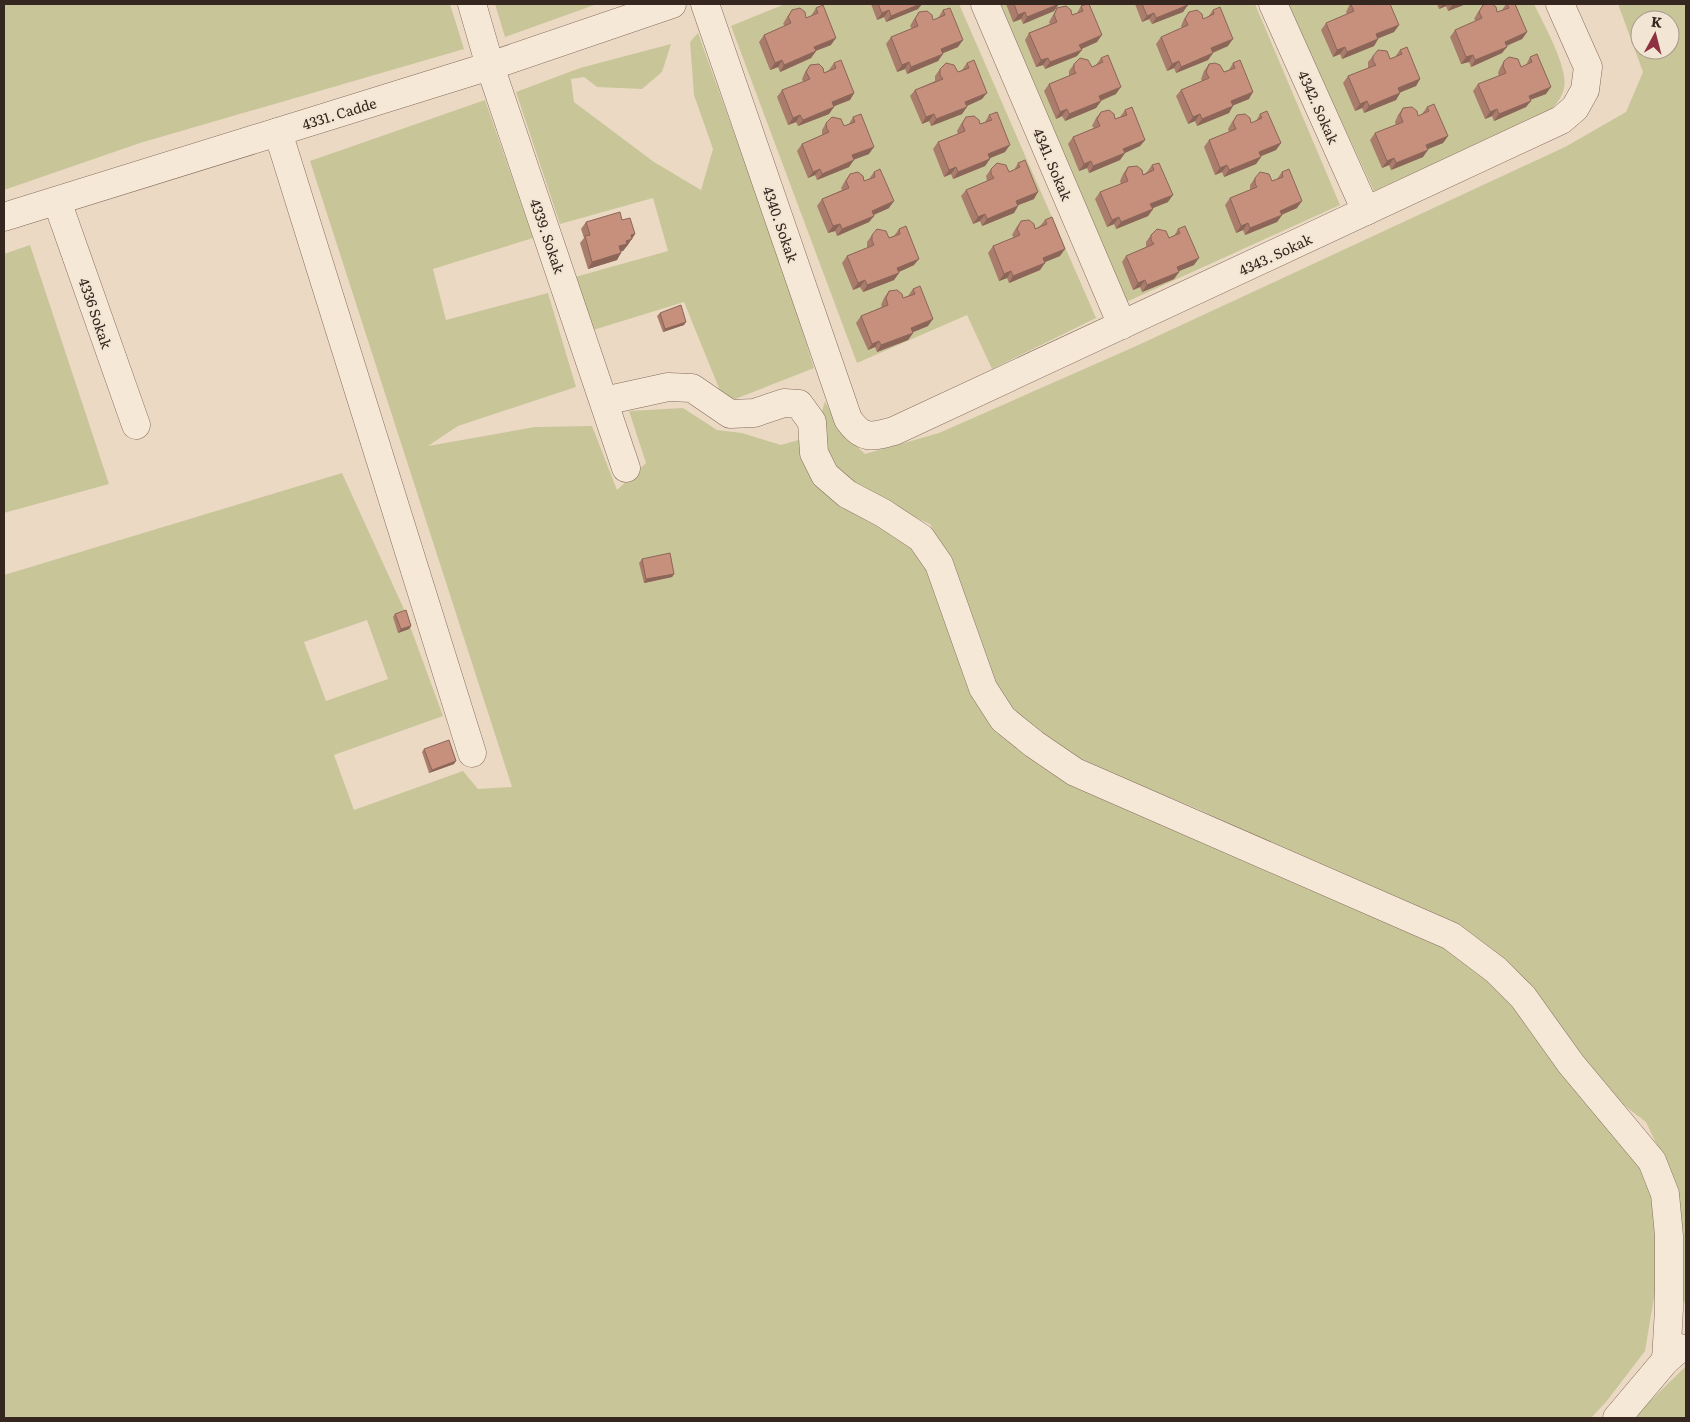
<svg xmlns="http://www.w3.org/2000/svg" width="1690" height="1422" viewBox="0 0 1690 1422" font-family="Literata,serif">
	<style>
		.green { fill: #c8c699; fill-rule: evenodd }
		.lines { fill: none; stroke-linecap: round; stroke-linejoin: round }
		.minor-casing { stroke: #846b5c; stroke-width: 29 }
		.minor { stroke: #f6e8d7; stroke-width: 28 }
		.wall { fill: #aa7c6c }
		.shaded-wall { fill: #8b6558 }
		.building { fill: #c6907d; stroke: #8b6558 }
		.labels { text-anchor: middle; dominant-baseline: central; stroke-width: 4.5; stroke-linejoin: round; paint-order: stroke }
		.street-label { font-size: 14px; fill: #35261f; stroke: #f3e5d3 }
	</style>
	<rect width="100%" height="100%" fill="#ebd9c4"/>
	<g class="green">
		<path d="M4 4H450L464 49 140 143 4 190Z"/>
		<path d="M495 4H597L505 37Z"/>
		<path d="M785 4H959L1096 318 992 369 967 315 857 363 731 26Z"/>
		<path d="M995 4H1255L1340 205 1124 303Z"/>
		<path d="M1287 4H1534C1543 23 1569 68 1564 88 1562 98 1556 104 1550 111L1374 191Z"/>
		<path d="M1618 4H1686V1305L1679 1293 1675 1183 1646 1122 1613 1097 1518 977 1367 891 1198 809 1080 761 999 704 943 551 930 524 872 498 825 463 820 418 825 401 839 429 865 454 939 433 1134 347 1565 147 1626 112 1643 72ZM1640 20H1670V50H1640Z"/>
		<path d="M698 33 784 272 814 368 725 403 684 302 590 331 575 277 668 251 653 198 560 224 516 92 580 68 671 44 662 72 642 89 597 87 584 77 571 79 574 102 654 162 701 190 713 149 694 95 690 42Z"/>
		<path d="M485 100 533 238 433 269 446 320 548 293 576 387 458 426 428 446 535 427 592 426 617 490 646 463 629 411 683 408 717 430 742 433 781 445 802 439 910 543 934 571 964 678 1006 733 1473 953 1654 1182 1656 1286 1645 1351 1606 1402 1591 1418H4V575L342 473 403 607 443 716 334 755 354 810 463 771 478 789 512 787 310 161ZM367 620 388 679 326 701 304 642Z"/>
		<path d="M30 245 109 484 4 513V254Z"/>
		<path d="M1686 1366V1418H1633Z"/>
	</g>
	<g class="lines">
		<defs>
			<g id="minor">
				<path d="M472 4 490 66 626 468"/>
				<path d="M705 4 848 419C862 440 872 437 894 431L1561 120 1575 108 1585 90 1588 67 1560 4"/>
				<path d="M985 4 1122 325"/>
				<path d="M1273 4 1366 211"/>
				<path d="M278 132 472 753"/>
				<path d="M57 201 136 425"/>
				<path d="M4 217 490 66 672 4"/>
				<path d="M604 401 668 387 692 388 730 414 754 413 784 403 799 404 812 422 814 453 825 475 847 494 883 513 921 538 939 564 983 688 1003 719 1034 744 1075 772 1451 936 1496 970 1523 997 1571 1064 1652 1161 1665 1194 1669 1236V1309L1666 1360"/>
				<path d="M1617 1418 1666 1360 1680 1348"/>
			</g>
		</defs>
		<use href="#minor" class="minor-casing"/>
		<use href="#minor" class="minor"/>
	</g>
	<g class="wall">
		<path d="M871 4H922L918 9 886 22 884 17 877 20Z"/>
		<path d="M1006 4H1059L1054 11 1023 24 1021 19 1013 22Z"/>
		<path d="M1135 4H1188L1183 12 1152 24 1149 19 1142 22Z"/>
		<path d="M1350 4H1368L1369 5 1399 25 1394 32 1378 38V39L1374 46 1342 59 1340 54 1333 57 1321 30 1326 23 1347 14 1346 12Z"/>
		<path d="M1437 4H1466L1448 11 1446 6 1439 9Z"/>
		<path d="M1506 4H1515L1527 32 1522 39 1507 46 1502 53 1471 67 1469 62 1461 64 1450 37 1455 30 1476 21 1474 19 1478 12 1483 5 1497 12 1502 10Z"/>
		<path d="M1081 6 1097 42 1081 49 1077 56 1045 69 1043 65 1036 67 1025 40 1029 33 1050 24 1049 22 1057 8 1072 15 1077 13Z"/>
		<path d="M816 8 831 45 816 51 811 58 780 72 778 67 770 70 759 42 764 35 785 26 783 24 787 17 792 10 806 18 811 16Z"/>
		<path d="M943 10 958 47 943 53 938 61 907 74 905 69 897 72 886 44 891 37 912 29 910 26 914 19 919 12 933 20 938 18Z"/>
		<path d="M1213 10 1228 46 1213 53 1208 60 1176 73 1174 68 1167 71 1156 44 1161 37 1182 28 1181 26 1184 19 1189 12 1203 19 1208 17Z"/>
		<path d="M1400 50 1420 79 1416 86 1400 92V93L1396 100 1364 113 1362 108 1355 111 1343 83 1348 76 1368 68V62L1373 56 1390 59 1395 57Z"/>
		<path d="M1530 57 1546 94 1530 100 1526 107 1494 121 1492 116 1485 119 1473 91 1478 84 1499 76 1498 73 1500 68 1504 61 1521 67 1526 65Z"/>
		<path d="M1101 58 1116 94 1101 101 1096 108 1065 121 1062 116 1056 119 1044 91 1049 84 1069 76V71L1074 64 1092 67 1096 65Z"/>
		<path d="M834 63 854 93 850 100 834 106 829 114 798 126 796 122 788 125 777 97 782 90 803 82 802 79 805 72 810 65 824 73 829 70Z"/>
		<path d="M967 63 982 99 967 106 962 114 931 126 929 121 922 124 910 96 915 90 935 81V76L940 69 958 72 962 70Z"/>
		<path d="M1233 63 1249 99 1233 105 1229 113 1197 126 1195 121 1188 124 1176 96 1181 90 1202 81 1201 79 1204 71 1209 64 1224 72 1229 70Z"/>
		<path d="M1427 107 1448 136 1443 143 1427 149 1423 157 1391 170 1389 165 1382 168 1370 140 1375 133 1396 125 1395 122 1398 115 1403 108 1418 116 1422 114Z"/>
		<path d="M1125 110 1145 140 1140 146 1125 153 1120 160 1089 173 1087 168 1079 171 1068 144 1073 137 1094 128 1092 126 1096 118 1101 112 1115 119 1120 117Z"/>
		<path d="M1260 114 1281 143 1276 150 1260 156 1261 157 1256 164 1224 177 1222 172 1215 175 1204 147 1209 140 1229 132 1228 129 1232 122 1237 115 1251 123 1256 121Z"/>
		<path d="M989 115 1005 152 990 158 985 166 953 179 951 174 944 177 933 149 938 142 958 134 957 131 961 124 966 117 980 124 985 122Z"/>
		<path d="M853 117 869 154 853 160 849 167 817 180 815 175 808 178 797 151 802 144 822 135V130L826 123 844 126 849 124Z"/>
		<path d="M1018 163 1034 199 1018 205V206L1014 213 982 226 980 221 973 224 961 196 966 190 987 181 986 176 991 169 1009 172 1014 170Z"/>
		<path d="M1152 165 1168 202 1152 208 1153 209 1148 216 1116 229 1114 224 1107 227 1095 199 1100 192 1121 184 1120 181 1123 174 1128 167 1143 175 1147 172Z"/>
		<path d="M874 172 889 208 873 215 874 216 869 222 837 236 835 231 828 233 817 206 822 199 842 190 841 188 845 181 850 174 864 181 869 179Z"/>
		<path d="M1282 172 1297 208 1282 215 1277 222 1245 235 1243 230 1236 233 1225 205 1230 198 1250 190V185L1255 178 1272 181 1277 179Z"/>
		<path d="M622 220 635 234 627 246 626 247 623 251H621L617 260 588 269 580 243 584 238 581 229 586 222Z"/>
		<path d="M1045 220 1060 256 1044 262 1040 270 1009 283 1007 278 999 281 988 253 993 246 1014 238 1012 235 1016 228 1021 221 1035 229 1040 226Z"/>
		<path d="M899 229 914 265 899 272 894 280 863 292 860 287 853 290 842 263 847 256 867 248V242L872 235 889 238 894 236Z"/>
		<path d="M1178 229 1194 265 1178 271 1179 272 1174 279 1142 292 1140 287 1133 290 1122 262 1126 256 1146 247V242L1151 235 1169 238 1174 236Z"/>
		<path d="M913 289 928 326 913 332V333L908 340 877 352 875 347 868 350 856 323 861 316 882 307 881 305 884 298 889 291 903 298 908 296Z"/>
		<path d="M660 313 684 325 663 332 657 316Z"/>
		<path d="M642 559 674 574 672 577 644 583 639 563Z"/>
		<path d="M395 614 411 626 409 629 398 633 393 617Z"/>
		<path d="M424 749 454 764 429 773 422 752Z"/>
	</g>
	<g class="shaded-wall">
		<path d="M920 4H922L918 9 886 22 891 16Z"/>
		<path d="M1059 4 1054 11 1023 24 1027 17Z"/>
		<path d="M1443 4H1448L1446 6 1439 9Z"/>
		<path d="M1453 4H1466L1448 11Z"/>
		<path d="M1188 5 1183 12 1152 24 1156 18Z"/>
		<path d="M889 10 884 17 877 20 882 13Z"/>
		<path d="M1025 12 1021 19 1013 22 1018 15Z"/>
		<path d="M1154 13 1149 19 1142 22 1147 16Z"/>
		<path d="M1399 25 1394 32 1372 41 1376 34Z"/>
		<path d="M1527 32 1522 39 1500 48 1505 42Z"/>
		<path d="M1102 35 1097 42 1075 52 1079 45Z"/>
		<path d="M836 38 831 45 809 53 814 47Z"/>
		<path d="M1233 39 1228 46 1206 55 1211 48Z"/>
		<path d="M1378 39 1374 46 1342 59 1347 52Z"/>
		<path d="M963 40 958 47 936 56 941 49Z"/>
		<path d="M1345 47 1340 54 1333 57 1337 50Z"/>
		<path d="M1507 47 1502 53 1471 67 1475 60Z"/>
		<path d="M1082 50 1077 56 1045 69 1050 62Z"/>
		<path d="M816 51 811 58 780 72 784 65Z"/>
		<path d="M1213 53 1208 60 1176 73 1181 67Z"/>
		<path d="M943 54 938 61 907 74 911 67Z"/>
		<path d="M1473 55 1469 62 1461 64 1466 57Z"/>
		<path d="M1048 58 1043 65 1036 67 1041 60Z"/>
		<path d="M782 60 778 67 770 70 775 63Z"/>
		<path d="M1179 61 1174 68 1167 71 1172 64Z"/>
		<path d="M909 62 905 69 897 72 902 65Z"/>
		<path d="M1420 79 1416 86 1394 95 1398 88Z"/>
		<path d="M1121 87 1116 94 1094 103 1099 96Z"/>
		<path d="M1551 87 1546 94 1524 102 1529 96Z"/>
		<path d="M1253 92 1249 99 1227 108 1231 101Z"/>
		<path d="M854 93 850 100 827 109 832 102Z"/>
		<path d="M987 93 982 99 960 109 965 102Z"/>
		<path d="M1400 93 1396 100 1364 113 1369 106Z"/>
		<path d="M1101 101 1096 108 1065 121 1069 114Z"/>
		<path d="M1367 101 1362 108 1355 111 1360 104Z"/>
		<path d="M1531 101 1526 107 1494 121 1499 114Z"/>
		<path d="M1233 106 1229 113 1197 126 1202 119Z"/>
		<path d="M834 107 829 114 798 126 803 120Z"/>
		<path d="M967 107 962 114 931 126 936 119Z"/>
		<path d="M1067 109 1062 116 1056 119 1060 112Z"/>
		<path d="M1497 109 1492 116 1485 119 1490 112Z"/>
		<path d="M934 114 929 121 922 124 926 117Z"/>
		<path d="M1200 114 1195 121 1188 124 1193 117Z"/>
		<path d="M800 115 796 122 788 125 793 118Z"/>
		<path d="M1448 136 1443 143 1421 152 1426 145Z"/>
		<path d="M1145 140 1140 146 1118 156 1123 149Z"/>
		<path d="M1281 143 1276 150 1254 159 1259 152Z"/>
		<path d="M1010 145 1005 152 983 161 988 154Z"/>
		<path d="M874 147 869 154 847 162 852 155Z"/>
		<path d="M1428 150 1423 157 1391 170 1396 163Z"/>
		<path d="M1125 153 1120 160 1089 173 1093 166Z"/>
		<path d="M1261 157 1256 164 1224 177 1229 170Z"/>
		<path d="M1394 158 1389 165 1382 168 1387 161Z"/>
		<path d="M990 159 985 166 953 179 958 172Z"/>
		<path d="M854 160 849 167 817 180 822 174Z"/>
		<path d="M1091 161 1087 168 1079 171 1084 164Z"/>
		<path d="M1227 165 1222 172 1215 175 1220 168Z"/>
		<path d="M956 167 951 174 944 177 949 170Z"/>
		<path d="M820 169 815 175 808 178 813 172Z"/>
		<path d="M1038 192 1034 199 1011 208 1016 201Z"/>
		<path d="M1173 195 1168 202 1146 211 1150 204Z"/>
		<path d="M894 201 889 208 867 218 872 211Z"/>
		<path d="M1302 201 1297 208 1275 217 1280 211Z"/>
		<path d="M1018 206 1014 213 982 226 987 219Z"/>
		<path d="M1153 209 1148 216 1116 229 1121 222Z"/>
		<path d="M985 214 980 221 973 224 978 217Z"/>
		<path d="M1282 215 1277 222 1245 235 1250 228Z"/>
		<path d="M874 216 869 222 837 236 842 229Z"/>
		<path d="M1119 217 1114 224 1107 227 1112 220Z"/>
		<path d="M1248 223 1243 230 1236 233 1241 226Z"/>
		<path d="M840 224 835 231 828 233 833 226Z"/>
		<path d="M635 234 627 246 626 247 623 251 614 253 619 246 631 235Z"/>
		<path d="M1065 249 1060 256 1038 265 1043 258Z"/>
		<path d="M621 253 617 260 588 269 592 262Z"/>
		<path d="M1199 258 1194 265 1172 274 1177 267Z"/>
		<path d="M919 259 914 265 892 275 897 268Z"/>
		<path d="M1045 263 1040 270 1009 283 1013 276Z"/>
		<path d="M1011 271 1007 278 999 281 1004 274Z"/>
		<path d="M1179 272 1174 279 1142 292 1147 285Z"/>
		<path d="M899 273 894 280 863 292 867 285Z"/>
		<path d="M865 280 860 287 853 290 858 283Z"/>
		<path d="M1145 280 1140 287 1133 290 1138 283Z"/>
		<path d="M933 319 928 326 906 335 911 328Z"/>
		<path d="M686 322 684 325 663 332 665 329Z"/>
		<path d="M913 333 908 340 877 352 881 345Z"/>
		<path d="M879 341 875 347 868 350 872 344Z"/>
		<path d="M674 574 672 577 644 583 646 579Z"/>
		<path d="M411 626 409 629 398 633 401 629Z"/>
		<path d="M456 761 454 764 429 773 432 770Z"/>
	</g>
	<g class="building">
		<path d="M878 4H920L891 16 889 10 882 13Z"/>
		<path d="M1014 4H1059L1027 17 1025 12 1018 15Z"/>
		<path d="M1087 4H1089L1102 35 1079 45 1082 50 1050 62 1048 58 1041 60 1029 33 1057 22 1054 15 1057 8 1066 6 1071 10 1072 15 1083 11 1081 6Z"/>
		<path d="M1142 4H1187L1188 5 1156 18 1154 13 1147 16Z"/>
		<path d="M1351 4H1368L1369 5 1371 4H1390L1399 25 1376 34 1378 39 1347 52 1345 47 1337 50 1326 23 1354 11 1351 5Z"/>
		<path d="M1489 4H1492L1496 7 1497 12 1509 8 1507 4H1515L1527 32 1505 42 1507 47 1475 60 1473 55 1466 57 1455 30 1482 18 1479 12 1483 5Z"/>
		<path d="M823 5 836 38 814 47 816 51 784 65 782 60 775 63 764 35 791 23 788 17 792 10 800 8 805 12 806 18 818 13 816 8Z"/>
		<path d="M1220 7 1233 39 1211 48 1213 53 1181 67 1179 61 1172 64 1161 37 1188 25 1185 19 1189 12 1197 10 1202 14 1203 19 1214 14 1213 10Z"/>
		<path d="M950 8 963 40 941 49 943 54 911 67 909 62 902 65 891 37 918 26 915 19 919 12 927 11 932 15 933 20 945 15 943 10Z"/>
		<path d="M1407 47 1420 79 1398 88 1400 93 1369 106 1367 101 1360 104 1348 76 1376 65 1373 61V56L1378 50 1387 51 1390 59 1402 54 1400 50Z"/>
		<path d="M1537 54 1551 87 1529 96 1531 101 1499 114 1497 109 1490 112 1478 84 1506 73 1503 66 1504 61 1509 57 1518 59 1521 67 1532 62 1530 57Z"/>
		<path d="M1108 55 1121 87 1099 96 1101 101 1069 114 1067 109 1060 112 1049 84 1076 73 1074 70V64L1080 58 1088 60 1092 67 1103 62 1101 58Z"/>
		<path d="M841 60 854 93 832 102 834 107 803 120 800 115 793 118 782 90 810 79 806 72 810 65 819 64 823 68 824 73 836 68 834 63Z"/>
		<path d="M974 60 987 93 965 102 967 107 936 119 934 114 926 117 915 90 943 79 940 75V69L946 63 954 65 958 72 969 68 967 63Z"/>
		<path d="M1240 60 1253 92 1231 101 1233 106 1202 119 1200 114 1193 117 1181 90 1209 78 1206 72 1209 64 1215 63 1220 65 1224 72 1235 68 1233 63Z"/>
		<path d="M1434 104 1448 136 1426 145 1428 150 1396 163 1394 158 1387 161 1375 133 1403 122 1400 115 1403 108 1412 107 1417 111 1418 116 1429 111 1427 107Z"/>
		<path d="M1132 107 1145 140 1123 149 1125 153 1093 166 1091 161 1084 164 1073 137 1100 126 1097 119 1101 112 1109 110 1114 114 1115 119 1127 115 1125 110Z"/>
		<path d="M1267 111 1281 143 1259 152 1261 157 1229 170 1227 165 1220 168 1209 140 1236 129 1233 122 1237 115 1245 114 1250 118 1251 123 1262 118 1260 114Z"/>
		<path d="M997 112 1010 145 988 154 990 159 958 172 956 167 949 170 938 142 965 131 962 124 966 117 974 116 979 120 980 124 992 120 989 115Z"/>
		<path d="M861 114 874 147 852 155 854 160 822 174 820 169 813 172 802 144 829 132 827 129 826 123 832 117 841 119 844 126 855 122 853 117Z"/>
		<path d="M1025 160 1038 192 1016 201 1018 206 987 219 985 214 978 217 966 190 994 178 991 174V169L997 163 1006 165 1009 172 1020 167 1018 163Z"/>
		<path d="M1159 163 1173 195 1150 204 1153 209 1121 222 1119 217 1112 220 1100 192 1128 181 1125 174 1128 167 1137 166 1142 170 1143 175 1154 170 1152 165Z"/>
		<path d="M880 169 894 201 872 211 874 216 842 229 840 224 833 226 822 199 849 188 846 181 850 174 858 172 863 176 864 181 875 177 874 172Z"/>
		<path d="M1289 169 1302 201 1280 211 1282 215 1250 228 1248 223 1241 226 1230 198 1257 187 1255 184V178L1260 172 1269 174 1272 181 1283 177 1282 172Z"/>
		<path d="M620 212 622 220 630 218 635 234 631 235 632 239 626 241 627 244 619 246 621 253 592 262 585 236 590 235 586 222Z"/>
		<path d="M1052 217 1065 249 1043 258 1045 263 1013 276 1011 271 1004 274 993 246 1020 235 1017 229 1021 221 1029 220 1034 224 1035 229 1047 224 1045 220Z"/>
		<path d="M906 226 919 259 897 268 899 273 867 285 865 280 858 283 847 256 874 245 872 241V235L877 229 886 231 889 238 900 234 899 229Z"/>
		<path d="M1185 226 1199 258 1177 267 1179 272 1147 285 1145 280 1138 283 1126 256 1154 244 1151 240V235L1157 229 1166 231 1169 238 1180 233 1178 229Z"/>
		<path d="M920 286 933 319 911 328 913 333 881 345 879 341 872 344 861 316 888 305 886 298 889 291 897 290 902 294 903 298 915 294 913 289Z"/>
		<path d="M681 305 686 322 665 329 660 313Z"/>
		<path d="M670 553 674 574 646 579 642 559Z"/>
		<path d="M406 610 411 626 401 629 395 614Z"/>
		<path d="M449 740 456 761 432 770 424 749Z"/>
	</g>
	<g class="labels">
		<g class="street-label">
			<text transform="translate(1319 107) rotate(66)">4342. Sokak</text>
			<text transform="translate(339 113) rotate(-17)">4331. Cadde</text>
			<text transform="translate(1053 164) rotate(67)">4341. Sokak</text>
			<text transform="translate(781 224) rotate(71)">4340. Sokak</text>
			<text transform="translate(548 236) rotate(71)">4339. Sokak</text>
			<text transform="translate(1275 254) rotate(-25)">4343. Sokak</text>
			<text transform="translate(96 313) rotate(71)">4336 Sokak</text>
		</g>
	</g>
	<rect width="1690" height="1422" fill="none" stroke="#35261f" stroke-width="10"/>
	<g transform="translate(1655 35) rotate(7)"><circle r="24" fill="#f3e5d3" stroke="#a7998b"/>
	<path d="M0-4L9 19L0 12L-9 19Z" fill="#8e3140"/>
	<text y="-8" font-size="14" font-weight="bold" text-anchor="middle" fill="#35261f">K</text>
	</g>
</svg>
